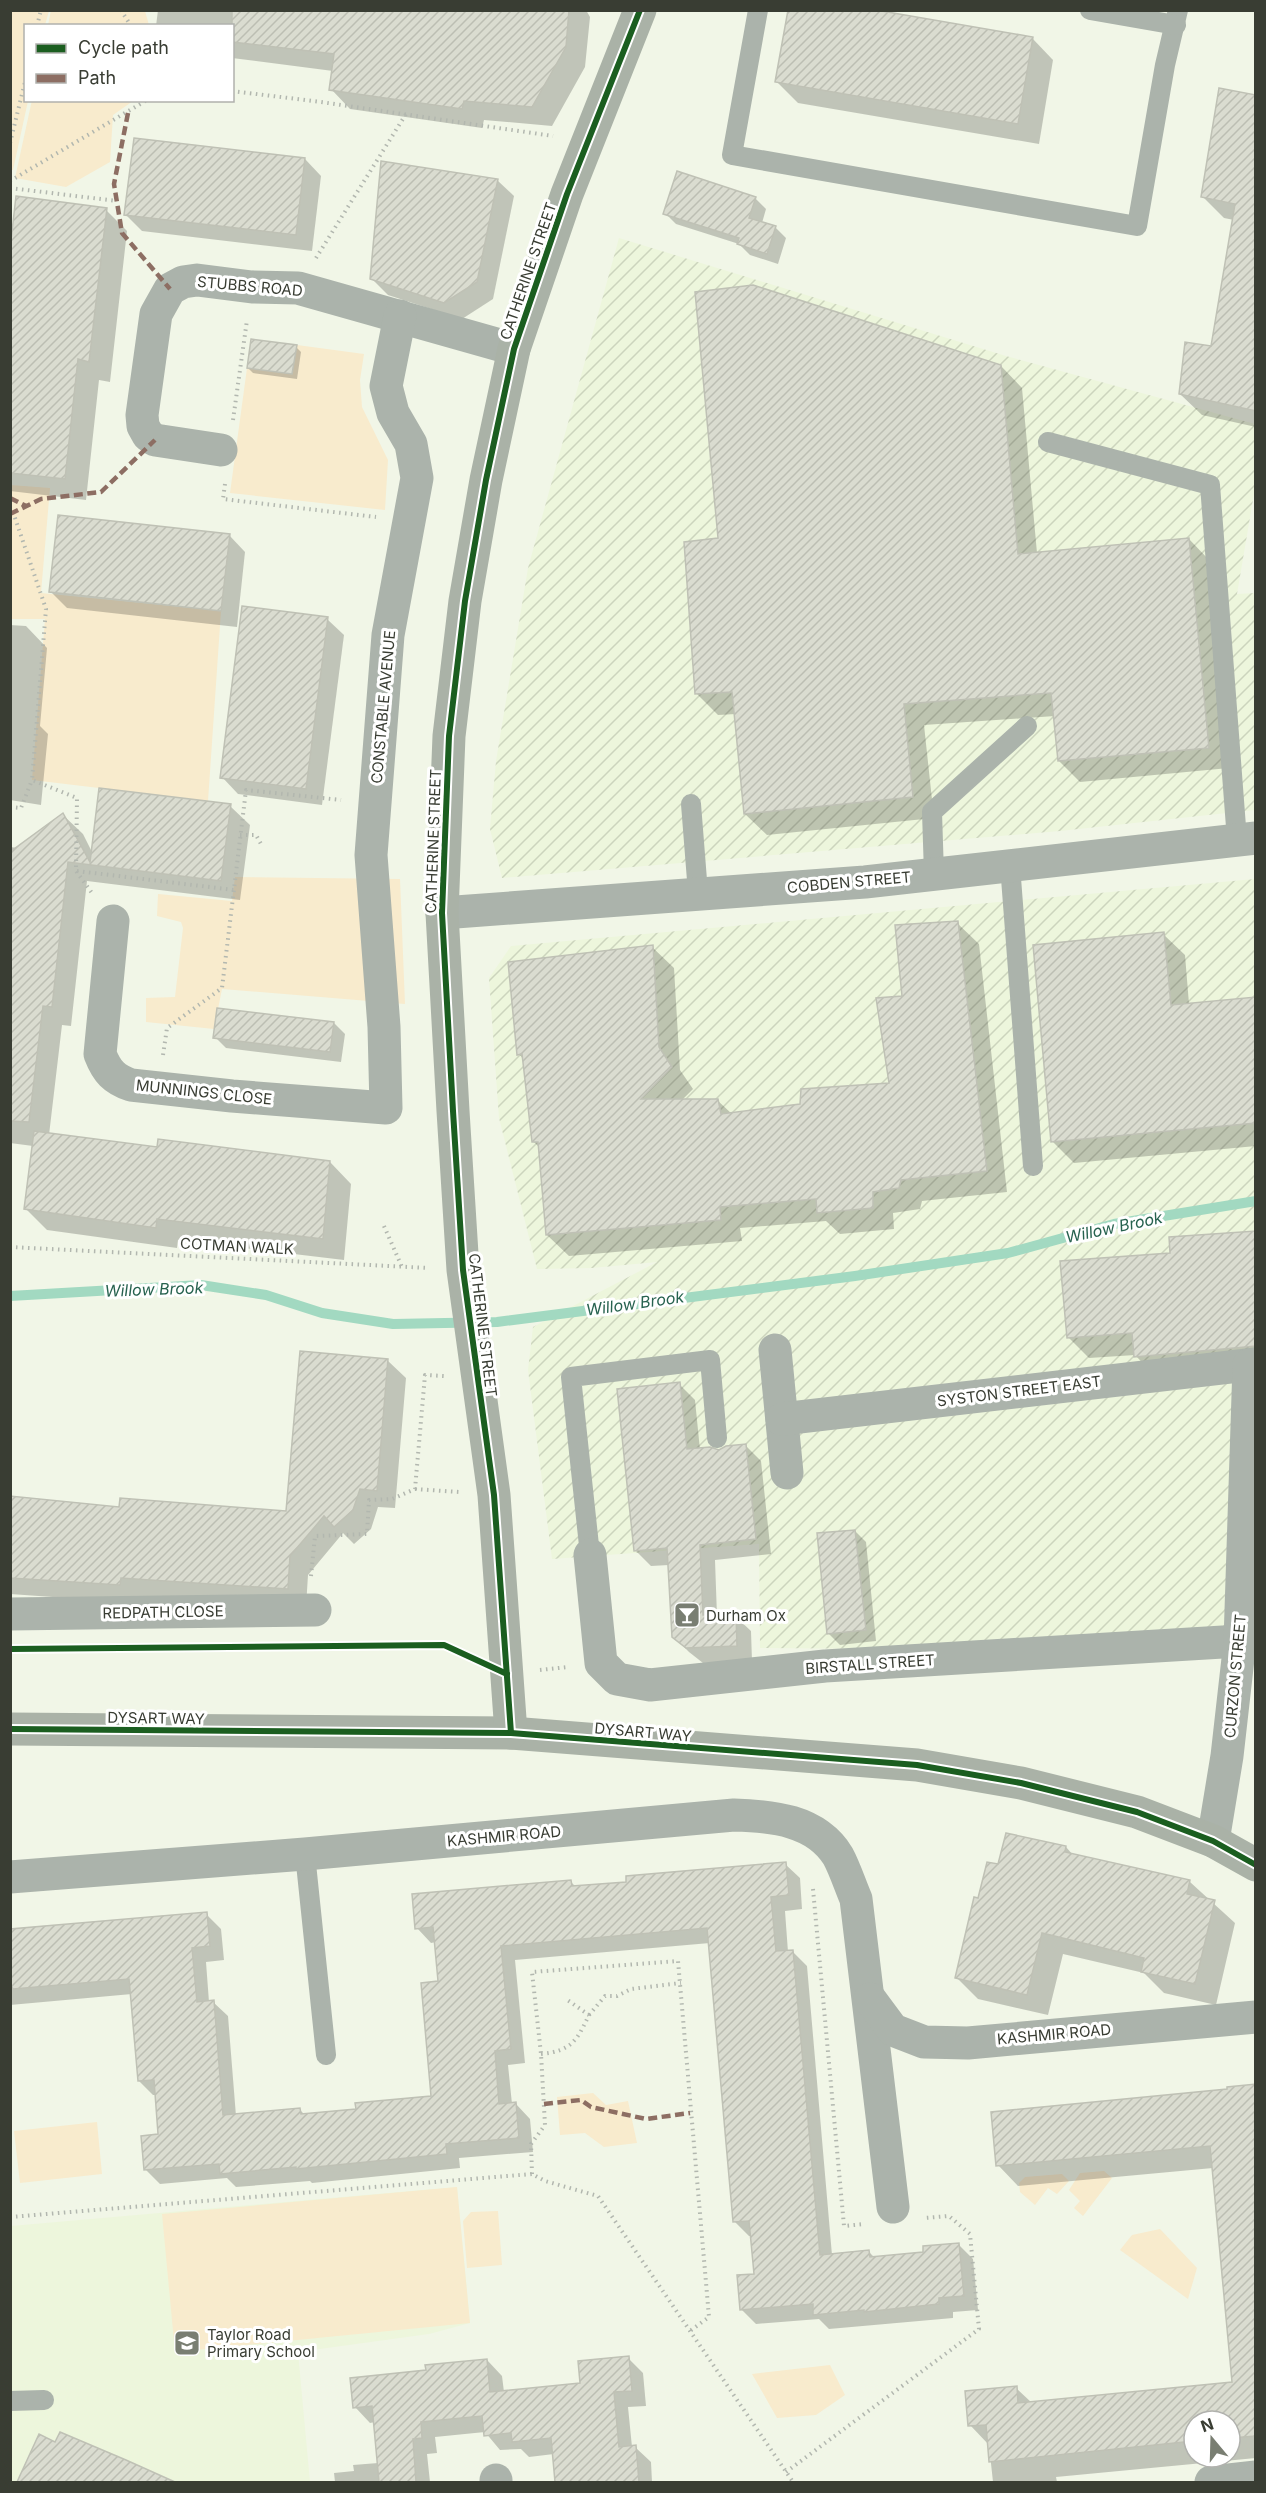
<svg xmlns="http://www.w3.org/2000/svg" width="1266" height="2493" viewBox="0 0 1266 2493" font-family="Inter,sans-serif">
	<style>
		.built { fill: #edf6dc }
		.industrial { fill: url(#industrial-furrows) }
		.green { fill: #f8ebcd }
		.shadow { fill: #0003; fill-rule: evenodd }
		.lines { fill: none; stroke-linecap: round; stroke-linejoin: round }
		.stream { stroke: #a2d9c1; stroke-width: 10 }
		.building { fill: url(#building-hatch); stroke: #bfc1b5; stroke-width: 1.5 }
		.path { stroke: #b2b7af; stroke-width: 4; stroke-dasharray: 1.5 4.5; stroke-linecap: butt }
		.lane { stroke: #abb3ab; stroke-width: 20 }
		.street { stroke: #abb3ab; stroke-width: 33 }
		.secondary { stroke: #aab2a7; stroke-width: 33 }
		.quiet { stroke: #8d6e63; stroke-width: 4.5; stroke-dasharray: 9 4.5; stroke-linecap: butt }
		.cycleway-casing { stroke: #fff; stroke-width: 10 }
		.cycleway { stroke: #1b5e20; stroke-width: 6 }
		.labels { text-anchor: middle; dominant-baseline: central; stroke-width: 6; stroke-linejoin: round; paint-order: stroke }
		.street-label { font-size: 15px; fill: #393d33; stroke: #fff }
		.poi-label { font-size: 15px; fill: #393d33; stroke: #fff; text-anchor: start }
		.water-label { font-size: 16px; font-style: italic; fill: #27624f; stroke: #fff }
	</style>
	<defs>
		<pattern id="industrial-furrows" width="10" height="10" patternUnits="userSpaceOnUse" patternTransform="scale(1.5)"><rect width="10" height="10" fill="#edf6dc"/><path d="M-1 1l2-2M0 10L10 0M9 11l2-2" fill="none" stroke="#ccd4bd"/></pattern>
		<pattern id="building-hatch" width="6" height="6" patternUnits="userSpaceOnUse" patternTransform="scale(1.5)"><rect width="6" height="6" fill="#dadcd0"/><path d="M-1 1l2-2M0 6l6-6M5 7l2-2" fill="none" stroke="#bcbeb3"/></pattern>
	</defs>
	<rect width="100%" height="100%" fill="#f1f6e7"/>
	<path class="built" d="M457 2187 470 2323 429 2334 298 2352 310 2482H11V2226Z"/>
	<g class="industrial">
		<path d="M619 238 1006 356 1255 424V488L1237 594 1255 593V810L1060 831 502 878 490 829 496 761 528 568Z"/>
		<path d="M1255 879V1652L760 1648 759 1544 552 1559 528 1370 533 1327 657 1262 592 1268 537 1269 499 1118 489 978 511 946Z"/>
	</g>
	<g class="green">
		<path d="M11 10 49 11 45 25 26 26V100L28 101 13 170H10Z"/>
		<path d="M51 10 145 11 149 25H48Z"/>
		<path d="M32 100H133V101L113 115 110 162 66 187 15 178Z"/>
		<path d="M297 345 364 354 360 380 362 407 388 460 385 510 230 493 247 368 292 374Z"/>
		<path d="M10 485 50 488 41 593 221 611 208 801 32 780 45 619H11Z"/>
		<path d="M235 877 400 879 405 1004 222 989 214 1029 146 1022V998L175 997 183 928 181 922 157 916 158 894 232 901Z"/>
		<path d="M593 2093 606 2105 628 2101 637 2143 604 2147 585 2133 560 2135 557 2097Z"/>
		<path d="M97 2122 102 2174 20 2183 14 2131Z"/>
		<path d="M1104 2171 1112 2178 1083 2216 1074 2208 1080 2201 1069 2190 1080 2173Z"/>
		<path d="M1062 2174 1069 2181 1057 2194 1048 2188 1035 2205 1020 2192 1019 2183 1025 2177Z"/>
		<path d="M457 2187 470 2323 175 2352 162 2214Z"/>
		<path d="M498 2211 502 2265 467 2268 463 2221 471 2212Z"/>
		<path d="M1160 2229 1197 2268 1188 2299 1120 2250 1132 2235Z"/>
		<path d="M830 2365 845 2395 816 2415 777 2418 752 2374Z"/>
	</g>
	<g class="shadow">
		<path d="M158 10H586L590 17 585 67 552 126 484 120 482 128 350 109 331 89 333 71 232 58V26H156Z"/>
		<path d="M1032 38 1053 60 1039 144 798 103 777 82Z"/>
		<path d="M1256 97V427L1202 415 1180 394 1212 348 1234 220 1224 218 1202 196Z"/>
		<path d="M305 159 321 176 312 251 142 231 126 215Z"/>
		<path d="M497 180 514 196 493 299 462 319 388 295 371 278Z"/>
		<path d="M755 198 766 209 762 223 775 227 786 238 778 264 750 255 739 244 676 224 665 213Z"/>
		<path d="M106 210 127 231 110 382 99 380 86 500 10 491V263Z"/>
		<path d="M296 347 301 352 297 379 253 373 248 368Z"/>
		<path d="M1001 366 1022 388 1037 553 1189 539 1210 561 1229 768 1080 782 1059 761 1055 716 924 725 934 818 767 835 745 814 736 714 718 715 697 694 719 539Z"/>
		<path d="M229 535 245 552 237 627 67 608 51 592Z"/>
		<path d="M327 619 344 635 322 805 238 794 222 777Z"/>
		<path d="M10 625 26 626 47 648 40 726 48 734 41 805 10 800Z"/>
		<path d="M230 806 250 825 240 900 87 881 71 1026 62 1025 49 1135 158 1149 330 1162 351 1184 344 1260 178 1240 177 1248 47 1230 25 1208 33 1146 10 1143V847L18 848 63 815 83 834 92 852Z"/>
		<path d="M957 923 979 944 1007 1192 922 1201 920 1209 893 1213 894 1229 840 1234 826 1221 740 1228 742 1241 569 1256 547 1235 540 1148 534 1142 524 1060 519 1054 652 947 674 968 680 1070 693 1089 682 1100H717L732 1114 802 1105 891 1084 904 997Z"/>
		<path d="M1163 934 1185 955 1189 1004 1256 998V1146L1074 1163 1052 1141Z"/>
		<path d="M334 1023 345 1034 341 1062 226 1048 215 1037Z"/>
		<path d="M1256 1232V1368L1157 1378 1135 1355 1089 1358 1068 1337 1171 1254Z"/>
		<path d="M387 1360 406 1378 395 1508 378 1507 371 1529 354 1544 343 1533 308 1575 306 1607 138 1603 10 1594V1498L120 1509 288 1513Z"/>
		<path d="M679 1384 695 1400 700 1450 719 1451 745 1445 761 1461 771 1554 715 1560 717 1616H735L751 1631 752 1661 703 1663 689 1652 673 1636 669 1565 651 1566 636 1551Z"/>
		<path d="M855 1531 866 1542 876 1641 840 1645 829 1634Z"/>
		<path d="M1066 1847 1073 1855 1190 1882 1235 1923 1216 2005 1164 1993 1144 1973 1063 1954 1048 2015 978 1999 956 1977 980 1900 1000 1866Z"/>
		<path d="M785 1864 800 1878 802 1909 785 1911 788 1952 792 1951 807 1966 832 2255 869 2252 875 2258 925 2254 959 2245 973 2259 978 2310 953 2312V2318L829 2329 819 2319 756 2324 741 2309 756 2275 752 2236H749L735 2222 710 1943 515 1960 525 2063 508 2065 512 2104H516L530 2119 533 2152 459 2158 460 2168 312 2183 310 2181 236 2187 227 2178 160 2184 146 2170 160 2136 157 2095H153L139 2081 132 1994 10 2005V1931L206 1914 221 1929 224 1960 206 1962 209 2002H213L228 2016 236 2116 300 2110 305 2115 357 2110 433 2097 440 1983 436 1942 431 1943 417 1928 570 1881 576 1887 628 1883Z"/>
		<path d="M1256 2085V2458L1056 2477 1057 2482H993L989 2445 970 2425 1016 2388 1032 2403 1233 2384 1213 2168 1018 2186 998 2165 1229 2090ZM1194 2421H1230V2457H1194Z"/>
		<path d="M628 2358 643 2373 646 2406 628 2407 632 2447H635L651 2462 652 2482H557L554 2454 529 2457 521 2449 500 2450 485 2432 435 2437 437 2453 427 2454 430 2482H335L334 2473 354 2471 353 2465 378 2463 375 2422 370 2423 355 2407 428 2372 487 2360 502 2376 504 2392 581 2384Z"/>
		<path d="M61 2434 172 2482H19L40 2436 56 2444Z"/>
	</g>
	<g class="lines">
		<path class="stream" d="M10 1296 201 1285 266 1295 322 1313 393 1324 497 1322 855 1276 1008 1253 1114 1224 1256 1201"/>
	</g>
	<g class="building">
		<path d="M232 10H569L566 47 532 107 464 101 462 109 329 90 334 54 232 42Z"/>
		<path d="M788 10H876L1033 37 1018 124 775 82Z"/>
		<path d="M1219 88 1256 95V411L1179 394 1185 342 1211 346 1235 204 1201 197Z"/>
		<path d="M134 138 305 158 296 235 124 215Z"/>
		<path d="M381 161 498 179 477 282 444 303 370 279Z"/>
		<path d="M677 171 756 197 749 218 776 226 767 254 737 244 739 238 663 214Z"/>
		<path d="M16 196 107 208 89 362 78 359 65 479 10 473V249Z"/>
		<path d="M753 285 1001 365 1018 554 1189 538 1209 748 1058 761 1051 693 904 704 913 797 744 814 732 692 695 694 684 542 718 538 695 292Z"/>
		<path d="M251 339 297 345 292 374 247 368Z"/>
		<path d="M58 515 230 534 221 611 49 592Z"/>
		<path d="M242 606 328 617 306 789 220 778Z"/>
		<path d="M99 788 231 804 221 881 68 862 52 1007 43 1006 29 1122 10 1121V852L63 813 90 862Z"/>
		<path d="M958 921 987 1171 901 1180 899 1188 873 1192V1208L817 1213 816 1199 720 1207 721 1220 546 1235 538 1142H532L522 1054 517 1055 508 962 653 945 659 1047 672 1067 641 1099H718L721 1114 800 1104 801 1089 889 1083 876 998 902 996 895 925Z"/>
		<path d="M1164 932 1171 1005 1256 997V1123L1051 1142 1033 945Z"/>
		<path d="M217 1008 334 1022 330 1052 213 1038Z"/>
		<path d="M34 1131 157 1147 158 1139 330 1161 323 1239 157 1219 156 1228 24 1209Z"/>
		<path d="M1256 1231V1346L1134 1357 1132 1333 1067 1338 1060 1261 1170 1253 1169 1237Z"/>
		<path d="M300 1351 388 1359 377 1491 360 1489 353 1510 334 1527 324 1516 290 1556 288 1589 121 1578 120 1585 10 1578V1496L119 1507 120 1498 286 1511Z"/>
		<path d="M680 1382 687 1449 710 1447 719 1450 726 1446 746 1444 756 1539 700 1545 703 1615 736 1614 737 1646 686 1648 672 1637 667 1548 634 1551 617 1389Z"/>
		<path d="M855 1530 866 1630 827 1634 817 1533Z"/>
		<path d="M1006 1833 1066 1846 1065 1852 1190 1880 1187 1894 1215 1900 1195 1984 1141 1972 1144 1958 1042 1933 1027 1995 955 1978 974 1897 978 1898 987 1862 998 1864Z"/>
		<path d="M786 1862 789 1895 771 1897 776 1951 793 1950 820 2255 869 2250 870 2257 923 2252V2246L959 2243 964 2296 939 2298V2304L864 2312V2310L813 2315V2304L740 2310 737 2275 754 2274 749 2221 733 2222 707 1928 501 1946 511 2049 495 2051 499 2104 516 2102 519 2138 446 2144 447 2154 296 2169V2167L220 2174 219 2164 144 2170 141 2136 158 2134 154 2080 138 2081 129 1979 13 1989 10 1983V1929L207 1912 210 1946 192 1948 197 2002 214 2000 223 2115 300 2108 301 2114 356 2109 355 2103 431 2096 421 1983 438 1981 433 1927 415 1929 412 1894 571 1880 572 1886 626 1882V1876Z"/>
		<path d="M1256 2084V2436L1230 2438V2421H1194V2441L989 2462 986 2425 968 2426 965 2391 1017 2386 1018 2403 1232 2382 1210 2146 996 2166 991 2112 1227 2089V2087Z"/>
		<path d="M629 2356 632 2391 614 2392 619 2447 636 2445 639 2482H555L551 2438 512 2442 511 2433 484 2436 482 2416 421 2422 422 2438 413 2439 416 2482H379L372 2406 353 2408 350 2378 426 2370 425 2365 487 2359 490 2392 580 2383 578 2361Z"/>
		<path d="M60 2432 126 2460 175 2482H17L39 2434 55 2442Z"/>
	</g>
	<g class="lines">
		<g class="path">
			<path d="M121 10 131 26"/>
			<path d="M37 26 41 10"/>
			<path d="M232 91 321 102 553 136"/>
			<path d="M10 143 26 78"/>
			<path d="M10 181 147 100"/>
			<path d="M10 188 117 201"/>
			<path d="M316 258 406 114"/>
			<path d="M233 420 247 320"/>
			<path d="M225 484 223 499 376 517"/>
			<path d="M13 512 46 609 32 780 77 798 76 871 92 893"/>
			<path d="M10 807 21 808 32 780"/>
			<path d="M240 835H256L261 844"/>
			<path d="M77 871 234 890"/>
			<path d="M163 1055 167 1028 222 988 246 790 341 800"/>
			<path d="M384 1226 402 1267"/>
			<path d="M10 1247 429 1268"/>
			<path d="M415 1489 459 1492"/>
			<path d="M311 1576 315 1536 367 1534 369 1500 392 1499 415 1489 425 1375 444 1376"/>
			<path d="M540 1670 568 1667"/>
			<path d="M813 1889 844 2226 864 2224"/>
			<path d="M589 2015 605 1996H617L631 1989 681 1983"/>
			<path d="M541 2054C572 2051 577 2040 589 2015L566 1999"/>
			<path d="M532 2174 531 2144 545 2125 541 2054 532 1972 678 1961 709 2317 690 2331"/>
			<path d="M10 2217 532 2174 545 2181 598 2196 793 2482"/>
			<path d="M786 2472 979 2329 970 2234 949 2216 925 2218"/>
		</g>
		<g class="lane">
			<path d="M758 10 732 155 1137 226 1165 65 1178 10"/>
			<path d="M1090 10 1176 25"/>
			<path d="M1048 442 1210 485 1237 840"/>
			<path d="M691 804 698 893"/>
			<path d="M1010 865 1033 1166"/>
			<path d="M934 874 932 812 1027 726"/>
			<path d="M590 1555 571 1377 710 1360 717 1438"/>
			<path d="M305 1854 326 2055"/>
			<path d="M10 2401 44 2400"/>
		</g>
		<g class="street">
			<path d="M221 450 155 440 148 435 143 426 142 415 156 314 170 289 183 282 197 280 252 287 298 288 514 349"/>
			<path d="M442 913 865 882 1256 838"/>
			<path d="M113 921 100 1054C107 1072 114 1079 131 1085L232 1096 386 1108 384 1027 371 855 388 635 417 478 411 444 393 413 386 386 400 316"/>
			<path d="M775 1350 787 1473"/>
			<path d="M782 1419 1256 1364"/>
			<path d="M590 1555 601 1663 617 1679 650 1685 825 1666 1256 1640"/>
			<path d="M10 1614 315 1610"/>
			<path d="M1213 1841 1227 1756 1240 1641 1249 1365"/>
			<path d="M10 1877 305 1854 734 1815C772 1816 816 1820 838 1856 845 1869 850 1885 856 1899L893 2207"/>
			<path d="M870 1999 893 2030 924 2042 968 2043 1256 2017"/>
			<path d="M496 2480V2482"/>
			<path d="M1211 2482 1256 2477"/>
		</g>
		<g class="secondary">
			<path d="M10 1729 511 1733 917 1765 1021 1783 1137 1812 1213 1841 1256 1865"/>
			<path d="M511 1733 494 1495 463 1270 453 1111 442 913 449 736 465 601 486 480 514 349 567 194 640 10"/>
		</g>
		<g class="quiet">
			<path d="M128 113 114 184 122 233 170 289"/>
			<path d="M10 498 26 506"/>
			<path d="M10 514 41 499 101 492 155 440"/>
			<path d="M544 2104 581 2100 591 2107 646 2119 690 2113"/>
		</g>
		<defs>
			<g id="cycleway">
				<path d="M10 1649 444 1645 507 1674"/>
				<path d="M10 1729 511 1733 917 1765 1021 1783 1137 1812 1213 1841 1256 1865"/>
				<path d="M511 1733 494 1495 463 1270 453 1111 442 913 449 736 465 601 486 480 514 349 567 194 640 10"/>
			</g>
		</defs>
		<use href="#cycleway" class="cycleway-casing"/>
		<use href="#cycleway" class="cycleway"/>
	</g>
	<defs>
		<symbol id="bar-square" viewBox="-11 -11 22 22"><rect x="-9" y="-9" width="18" height="18" rx="4" fill="#797e72" stroke="#fff"/><path d="M-6-5H6L.8 .8V4.5H3.5V6h-7V4.5H-.8V.8Z" fill="#fff"/></symbol>
		<symbol id="school-square" viewBox="-11 -11 22 22"><rect x="-9" y="-9" width="18" height="18" rx="4" fill="#797e72" stroke="#fff"/><path d="M0-5L7-2L0 1L-7-2ZM-4 1L0 2.5L4 1V4Q0 6-4 4Z" fill="#fff"/></symbol>
	</defs>
	<g fill-rule="evenodd">
		<use href="#bar-square" x="672" y="1600" width="30" height="30"/>
		<use href="#school-square" x="172" y="2328" width="30" height="30"/>
	</g>
	<g class="labels">
		<g class="street-label">
			<text transform="translate(528 271) rotate(-71)">CATHERINE STREET</text>
			<text transform="translate(250 286) rotate(5)">STUBBS ROAD</text>
			<text transform="translate(383 707) rotate(-85)">CONSTABLE AVENUE</text>
			<text transform="translate(433 841) rotate(-88)">CATHERINE STREET</text>
			<text transform="translate(849 882) rotate(-5)">COBDEN STREET</text>
			<text transform="translate(204 1092) rotate(6)">MUNNINGS CLOSE</text>
			<text transform="translate(237 1246) rotate(3)">COTMAN WALK</text>
			<text transform="translate(483 1325) rotate(83)">CATHERINE STREET</text>
			<text transform="translate(1019 1391) rotate(-7)">SYSTON STREET EAST</text>
			<text transform="translate(163 1612) rotate(-1)">REDPATH CLOSE</text>
			<text transform="translate(870 1664) rotate(-4)">BIRSTALL STREET</text>
			<text transform="translate(1235 1676) rotate(-85)">CURZON STREET</text>
			<text transform="translate(156 1718) rotate(1)">DYSART WAY</text>
			<text transform="translate(643 1732) rotate(5)">DYSART WAY</text>
			<text transform="translate(504 1836) rotate(-5)">KASHMIR ROAD</text>
			<text transform="translate(1054 2034) rotate(-5)">KASHMIR ROAD</text>
		</g>
		<g class="poi-label">
			<text x="706" y="1615">Durham Ox</text>
			<text x="207" y="2334">Taylor Road<tspan x="207" dy="17">Primary School</tspan></text>
		</g>
		<g class="water-label">
			<text transform="translate(1114 1227) rotate(-12)">Willow Brook</text>
			<text transform="translate(154 1289) rotate(-2)">Willow Brook</text>
			<text transform="translate(635 1303) rotate(-8)">Willow Brook</text>
		</g>
	</g>
	<rect width="1266" height="2493" fill="none" stroke="#393d33" stroke-width="24"/>
	<rect x="24" y="24" width="210" height="78" fill="#ffffff" stroke="#b0b1ad" stroke-width="1.5"/>
	<rect x="36" y="44" width="30" height="9" fill="#1b5e20" stroke="#b0b1ad" stroke-width="1.5"/>
	<text x="78" y="54" font-size="18" fill="#393d33">Cycle path</text>
	<rect x="36" y="74" width="30" height="9" fill="#8d6e63" stroke="#b0b1ad" stroke-width="1.5"/>
	<text x="78" y="84" font-size="18" fill="#393d33">Path</text>
	<g transform="translate(1212 2439) rotate(341)"><circle r="28" fill="#ffffff" stroke="#b0b1ad" stroke-width="1.5"/>
	<path d="M0-4.5L10 22L0 15L-10 22Z" fill="#797e72"/>
	<text y="-9" font-size="16" font-weight="bold" text-anchor="middle" fill="#393d33">N</text>
	</g>
</svg>
